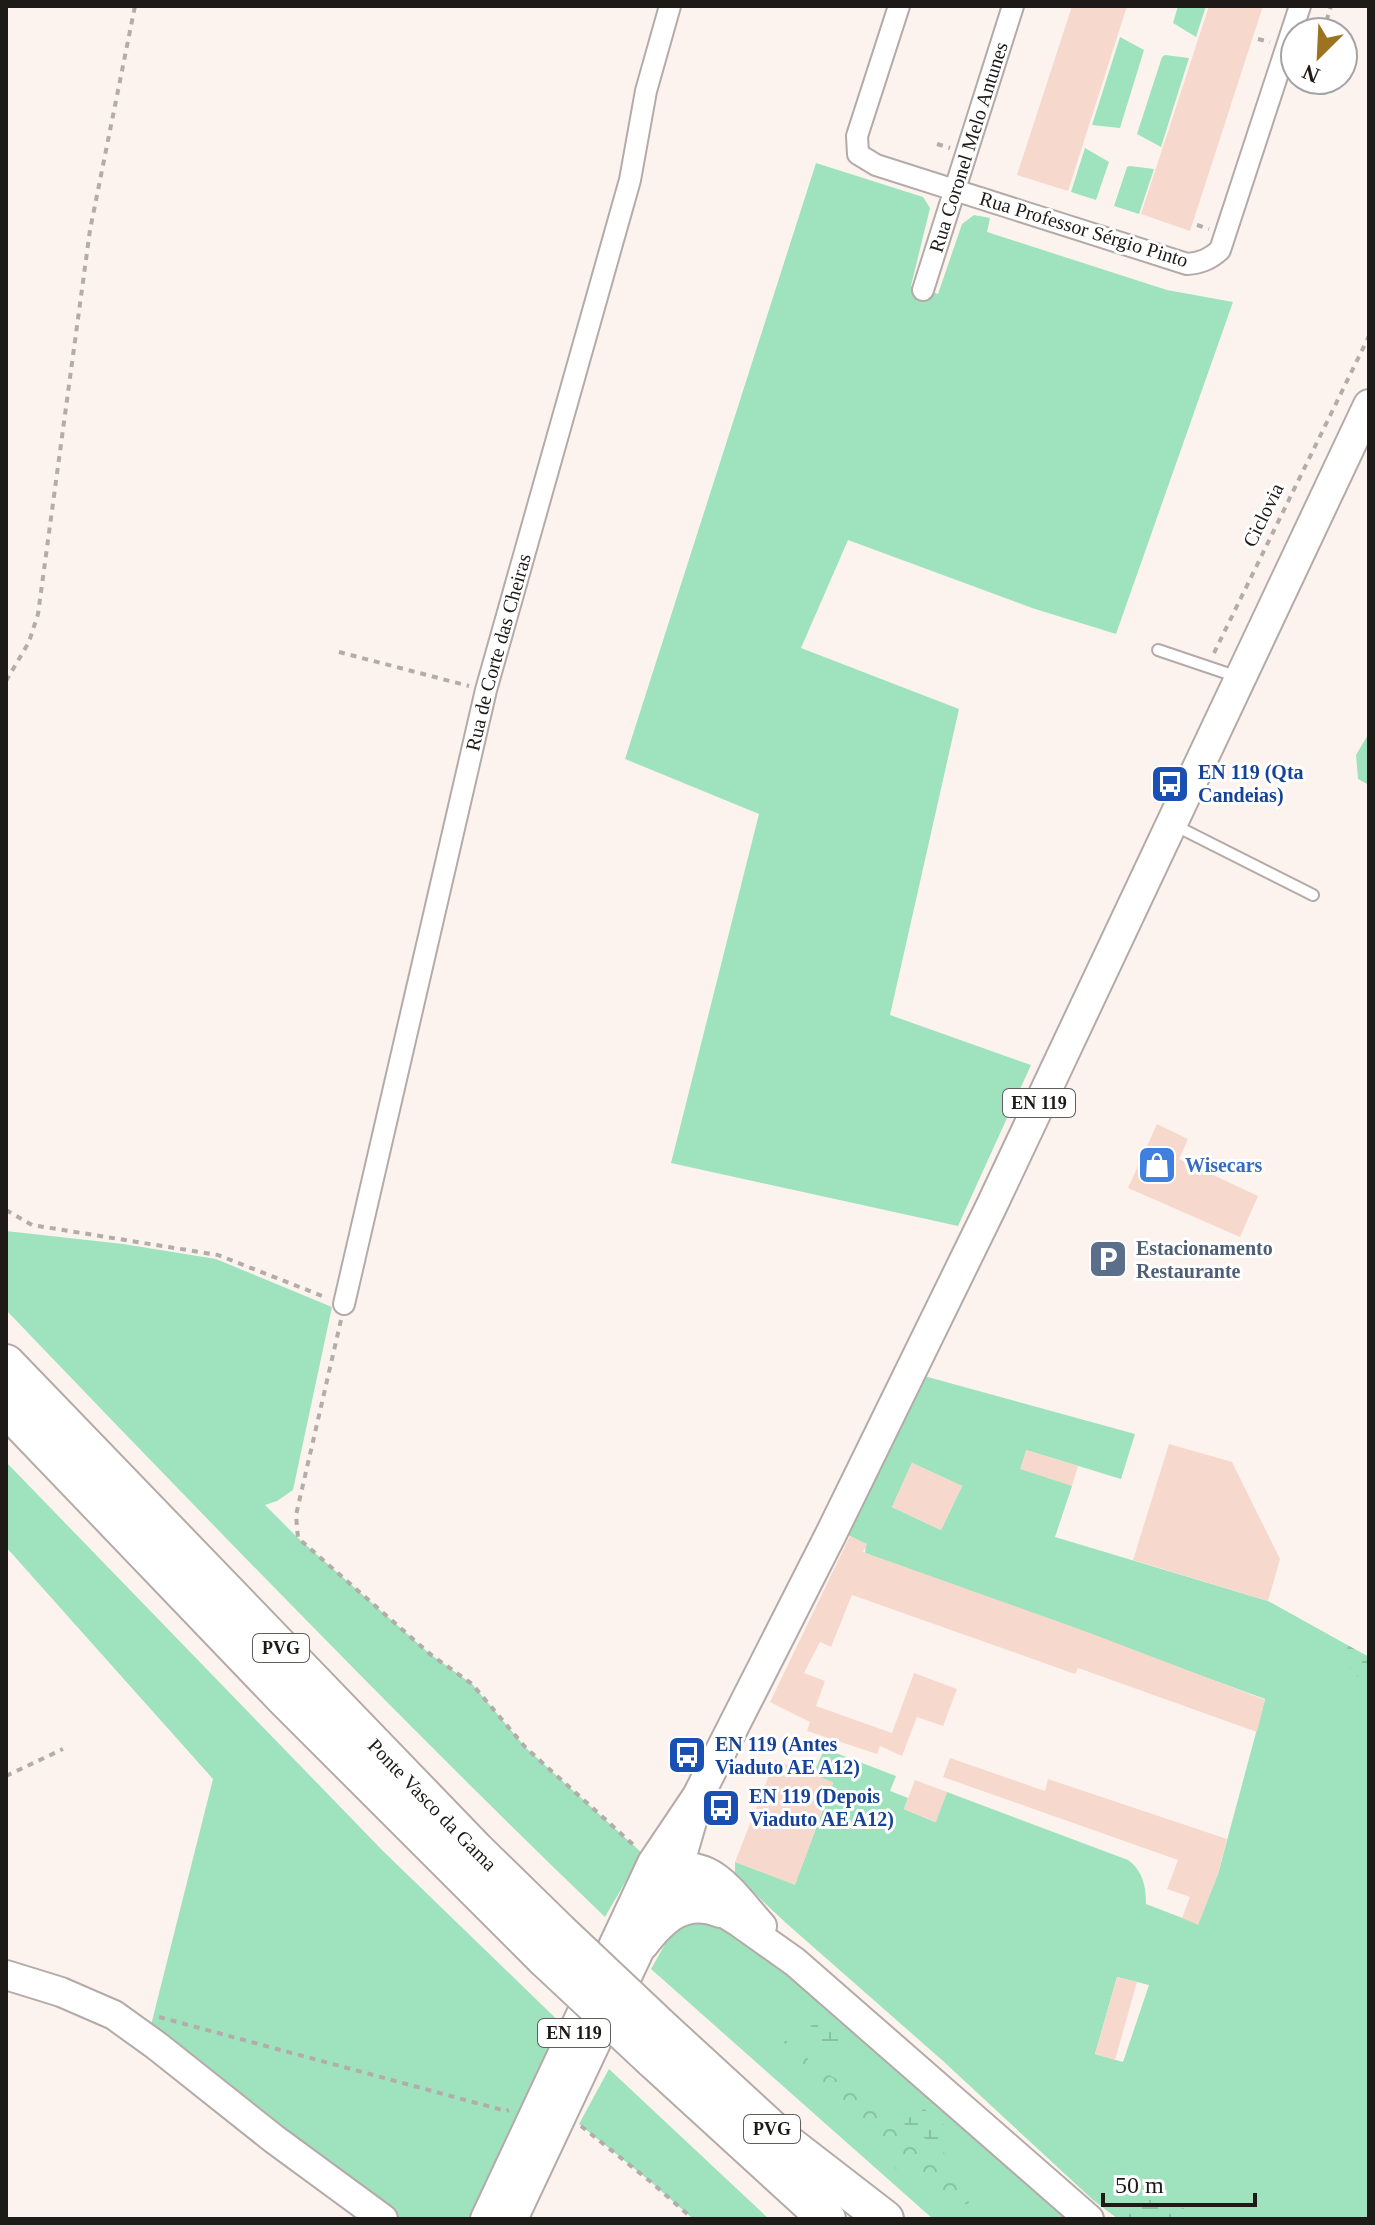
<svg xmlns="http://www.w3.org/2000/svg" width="1375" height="2225" viewBox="0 0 1375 2225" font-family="Georgia,serif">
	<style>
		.grass { fill: #9ee3be; fill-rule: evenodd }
		.forest { fill: url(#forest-crowns) }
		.wetland { fill: url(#wetland-marsh) }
		.building { fill: #f6d9cc }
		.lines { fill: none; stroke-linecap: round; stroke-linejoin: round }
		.lane-casing { stroke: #b4aba8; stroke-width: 14 }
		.street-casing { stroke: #b4aba8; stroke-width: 24 }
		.secondary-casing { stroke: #b4aba8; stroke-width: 32 }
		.primary-casing { stroke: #b4aba8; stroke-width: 34 }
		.highway-casing { stroke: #b4aba8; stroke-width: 40 }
		.path { stroke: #b3aca9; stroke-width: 4; stroke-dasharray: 6 6; stroke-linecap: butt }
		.lane { stroke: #fff; stroke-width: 10 }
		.street { stroke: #fff; stroke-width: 20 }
		.secondary { stroke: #fff; stroke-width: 28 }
		.primary { stroke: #fff; stroke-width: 30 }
		.highway { stroke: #fff; stroke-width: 36 }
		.highway-bridge-casing { stroke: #b4aba8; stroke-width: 40; stroke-linecap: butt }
		.highway-bridge { stroke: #fff; stroke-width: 36 }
		.labels { text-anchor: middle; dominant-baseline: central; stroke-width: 6; stroke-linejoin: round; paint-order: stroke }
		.shield { fill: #fff; stroke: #615f5d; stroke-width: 2 }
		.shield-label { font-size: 18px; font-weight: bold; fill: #1d1a18 }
		.street-label { font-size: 20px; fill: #1d1a18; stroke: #fff }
		.transit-label { font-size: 20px; font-weight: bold; fill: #164399; stroke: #fff; text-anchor: start }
		.shop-label { font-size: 20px; font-weight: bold; fill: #366cbe; stroke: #fff; text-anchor: start }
		.service-label { font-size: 20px; font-weight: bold; fill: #4e5e75; stroke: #fff; text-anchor: start }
	</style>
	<defs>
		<pattern id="forest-crowns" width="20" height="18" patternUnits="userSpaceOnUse" patternTransform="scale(2)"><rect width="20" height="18" fill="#9ee3be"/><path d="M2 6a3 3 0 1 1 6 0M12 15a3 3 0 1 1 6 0" fill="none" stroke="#88c2a3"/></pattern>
		<pattern id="wetland-marsh" width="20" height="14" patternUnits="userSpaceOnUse" patternTransform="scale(2)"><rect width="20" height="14" fill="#9ee3be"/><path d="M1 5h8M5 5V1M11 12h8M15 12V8" fill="none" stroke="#88c2a3"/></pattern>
	</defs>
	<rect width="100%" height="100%" fill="#fcf3ef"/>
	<g class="grass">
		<path d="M1178 6H1206L1196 37 1173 23Z"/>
		<path d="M1120 37 1144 50 1120 128 1092 125Z"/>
		<path d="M1165 55 1189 58 1161 147 1137 134 1162 57Z"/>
		<path d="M1085 148 1109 162 1096 200 1071 192Z"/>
		<path d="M816 163 923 197 930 208 911 286 938 294 962 224 974 215 990 218 987 232 1167 290 1233 302 1116 634 1032 608 848 540 801 648 959 709 890 1015 1031 1065 958 1226 671 1163 759 814 625 759Z"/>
		<path d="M1130 166 1154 169 1139 214 1114 206 1127 167Z"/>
		<path d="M1369 733V785L1358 779 1356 755Z"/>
		<path d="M6 1231 123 1244 216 1259 332 1307 293 1490 277 1501 265 1505 298 1538 430 1654 472 1684 526 1748 642 1853 605 1917C400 1720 203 1515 6 1310Z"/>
		<path d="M924 1376 1135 1434 1121 1479 1026 1450 1072 1486 1055 1537 1268 1601 1369 1657V2219H1118L1093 2200 943 2061 786 1923 735 1875V1862L795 1884 833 1783 813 1774 824 1750H828L896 1776 890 1791 908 1798 904 1809 935 1822 947 1792 1128 1860C1143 1871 1146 1886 1146 1904L1198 1924 1218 1874 1265 1699 865 1553 866 1544 848 1535ZM912 1463 962 1486 941 1530 892 1507ZM1117 1977 1149 1985 1123 2062 1095 2054Z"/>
		<path d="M6 1462 383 1851 573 2035 481 2219H401L151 2025 213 1779 6 1547Z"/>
		<path d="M687 1919 736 1929 942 2110 1075 2219H933L651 1969 668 1939Z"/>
		<path d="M609 2069 769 2219H693L651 2182 579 2124Z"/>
	</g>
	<path class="forest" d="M778 2034 827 2074 881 2101 900 2121 955 2161 966 2177 969 2205 942 2199 899 2173 871 2137 795 2058Z"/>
	<g class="wetland">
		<path d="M1347 1645 1369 1657V1688L1349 1667Z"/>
		<path d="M815 2022C829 2024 836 2031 845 2040L838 2048 820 2050 807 2039 805 2032Z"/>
		<path d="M924 2109 945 2126 946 2137 939 2148 904 2124 911 2116Z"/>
		<path d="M1150 2198 1174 2202 1200 2219H1118L1115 2216 1124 2204Z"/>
	</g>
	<g class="building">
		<path d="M1072 6H1127L1068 191 1017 175Z"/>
		<path d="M1209 6H1263L1190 231 1141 214Z"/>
		<path d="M1157 1124 1188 1139 1179 1159 1258 1196 1240 1237 1128 1188Z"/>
		<path d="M1169 1444 1232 1462 1280 1559 1268 1601 1133 1560Z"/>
		<path d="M1026 1450 1078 1466 1072 1486 1020 1469Z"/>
		<path d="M912 1463 962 1486 941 1530 892 1507Z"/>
		<path d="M850 1536 867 1544 863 1552 1090 1633 1265 1700 1257 1732 1078 1668 1075 1674 852 1595 831 1647 820 1642 804 1673 825 1681 816 1706 892 1733 914 1673 957 1689 943 1726 917 1717 902 1756 880 1746 877 1754 807 1731 810 1722 770 1702Z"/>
		<path d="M950 1758 1045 1791 1048 1779 1227 1839 1218 1874 1198 1925 1182 1918 1190 1897 1167 1889 1178 1860 943 1777Z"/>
		<path d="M775 1760 833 1782 795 1885 735 1862Z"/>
		<path d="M915 1780 947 1792 936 1822 904 1809Z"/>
		<path d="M1117 1977 1137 1982 1115 2060 1095 2054Z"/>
	</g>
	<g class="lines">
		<defs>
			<g id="lane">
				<path d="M1158 650 1238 677"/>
				<path d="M1176 826 1313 895"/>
			</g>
			<g id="street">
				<path d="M899 6 857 136 858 154 876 165 1187 264C1201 263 1210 259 1220 250L1300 6"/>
				<path id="s1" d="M923 290 1013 6"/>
				<path id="s2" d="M344 1304 486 690 630 180 646 91 670 6"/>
			</g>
			<g id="secondary">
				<path d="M665 1860C679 1866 694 1866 707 1872 727 1881 747 1910 762 1926"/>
				<path d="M678 1866 694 1894 740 1923 795 1962 1089 2219"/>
				<path d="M644 1945C664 1919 685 1899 720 1913"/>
				<path d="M6 1975 61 1992 114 2015 157 2046 274 2139 383 2219"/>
			</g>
			<g id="primary">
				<path d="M486 2219 653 1863 698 1796 831 1534 991 1207 1369 405"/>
				<path d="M512 2219 678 1866 691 1821"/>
			</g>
			<g id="highway">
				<path id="s3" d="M6 1363 476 1850 559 1931"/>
				<path d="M6 1408 284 1698 545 1959"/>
				<path d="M665 2031 788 2144 885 2219"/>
				<path d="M652 2059 827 2219"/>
			</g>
		</defs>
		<use href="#lane" class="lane-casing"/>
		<use href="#street" class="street-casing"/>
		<use href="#secondary" class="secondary-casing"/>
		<use href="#primary" class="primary-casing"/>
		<use href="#highway" class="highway-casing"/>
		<g class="path">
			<path d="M1323 32 1331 6"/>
			<path d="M1258 39 1270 42"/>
			<path d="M937 144 950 148"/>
			<path d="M1197 225 1209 229"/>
			<path d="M339 652 469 686"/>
			<path d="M1214 653 1369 336"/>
			<path d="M6 681 29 642 38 614 90 230 135 6"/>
			<path d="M6 1210 32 1225 218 1255 325 1297"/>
			<path d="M341 1320 296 1515 298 1538 430 1654 472 1684 526 1748 637 1848"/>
			<path d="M6 1776 63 1749"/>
			<path d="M159 2017 506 2111 509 2110"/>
			<path d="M581 2126 651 2182 693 2219"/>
		</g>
		<use href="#lane" class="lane"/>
		<use href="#street" class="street"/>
		<use href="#secondary" class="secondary"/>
		<use href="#primary" class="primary"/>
		<use href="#highway" class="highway"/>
		<defs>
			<g id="highway-bridge">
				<path d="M559 1931 665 2031"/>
				<path d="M545 1959 652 2059"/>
			</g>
		</defs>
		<use href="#highway-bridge" class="highway-bridge-casing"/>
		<use href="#highway-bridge" class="highway-bridge"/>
	</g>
	<defs>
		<symbol id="bus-square" viewBox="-11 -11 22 22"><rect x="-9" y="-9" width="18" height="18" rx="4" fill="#1a4fb4" stroke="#fff"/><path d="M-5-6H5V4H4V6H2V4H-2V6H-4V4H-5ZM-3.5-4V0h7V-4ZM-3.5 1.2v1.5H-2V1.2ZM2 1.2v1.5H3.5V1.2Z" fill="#fff"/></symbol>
		<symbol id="shop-square" viewBox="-11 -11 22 22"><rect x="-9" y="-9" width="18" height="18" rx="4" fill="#3f7fe0" stroke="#fff"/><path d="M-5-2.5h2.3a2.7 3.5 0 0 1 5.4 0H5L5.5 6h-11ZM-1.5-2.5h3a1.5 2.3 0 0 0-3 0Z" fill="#fff"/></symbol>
		<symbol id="parking-square" viewBox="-11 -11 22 22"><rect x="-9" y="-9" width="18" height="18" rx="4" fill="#5c6f8a" stroke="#fff"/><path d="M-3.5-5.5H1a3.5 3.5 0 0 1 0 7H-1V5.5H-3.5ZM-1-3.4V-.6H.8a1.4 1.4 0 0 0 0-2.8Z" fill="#fff"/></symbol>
	</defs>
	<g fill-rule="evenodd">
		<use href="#bus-square" x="1148" y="762" width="44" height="44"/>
		<use href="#shop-square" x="1135" y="1143" width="44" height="44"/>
		<use href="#parking-square" x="1086" y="1237" width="44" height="44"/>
		<use href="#bus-square" x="665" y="1733" width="44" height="44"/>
		<use href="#bus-square" x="699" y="1786" width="44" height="44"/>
	</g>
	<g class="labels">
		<g class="shield">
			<rect x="1003" y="1089" width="72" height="28" rx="6"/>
			<rect x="253" y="1634" width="56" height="28" rx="6"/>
			<rect x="538" y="2019" width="72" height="28" rx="6"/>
			<rect x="744" y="2115" width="56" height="28" rx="6"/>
		</g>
		<g class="shield-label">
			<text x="1039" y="1103">EN 119</text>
			<text x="281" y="1648">PVG</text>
			<text x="574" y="2033">EN 119</text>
			<text x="772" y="2129">PVG</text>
		</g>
		<g class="street-label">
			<text stroke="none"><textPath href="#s1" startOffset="150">Rua Coronel Melo Antunes</textPath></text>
			<text transform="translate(1084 229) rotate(17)">Rua Professor Sérgio Pinto</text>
			<text transform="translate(1263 515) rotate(-64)">Ciclovia</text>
			<text stroke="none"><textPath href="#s2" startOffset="670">Rua de Corte das Cheiras</textPath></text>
			<text stroke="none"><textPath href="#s3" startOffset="614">Ponte Vasco da Gama</textPath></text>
		</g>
		<g class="transit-label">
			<text x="1198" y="772">EN 119 (Qta<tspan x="1198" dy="23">Candeias)</tspan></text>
			<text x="715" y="1744">EN 119 (Antes<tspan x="715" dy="23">Viaduto AE A12)</tspan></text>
			<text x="749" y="1796">EN 119 (Depois<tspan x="749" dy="23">Viaduto AE A12)</tspan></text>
		</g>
		<g class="shop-label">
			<text x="1185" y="1165">Wisecars</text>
		</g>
		<g class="service-label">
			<text x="1136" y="1248">Estacionamento<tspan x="1136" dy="23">Restaurante</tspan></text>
		</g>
	</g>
	<rect width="1375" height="2225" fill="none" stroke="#1d1a18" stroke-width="16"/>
	<g transform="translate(1319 56) rotate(204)"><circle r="38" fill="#ffffff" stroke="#a5a3a3" stroke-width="2"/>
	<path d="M0-6L14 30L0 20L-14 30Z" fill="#9c7320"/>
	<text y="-12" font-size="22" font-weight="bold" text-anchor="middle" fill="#1d1a18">N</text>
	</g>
	<path d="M1103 2193v12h152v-12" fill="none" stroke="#1d1a18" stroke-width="4"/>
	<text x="1115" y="2193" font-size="24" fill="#1d1a18" stroke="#ffffff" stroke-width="6" paint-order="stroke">50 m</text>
</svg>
